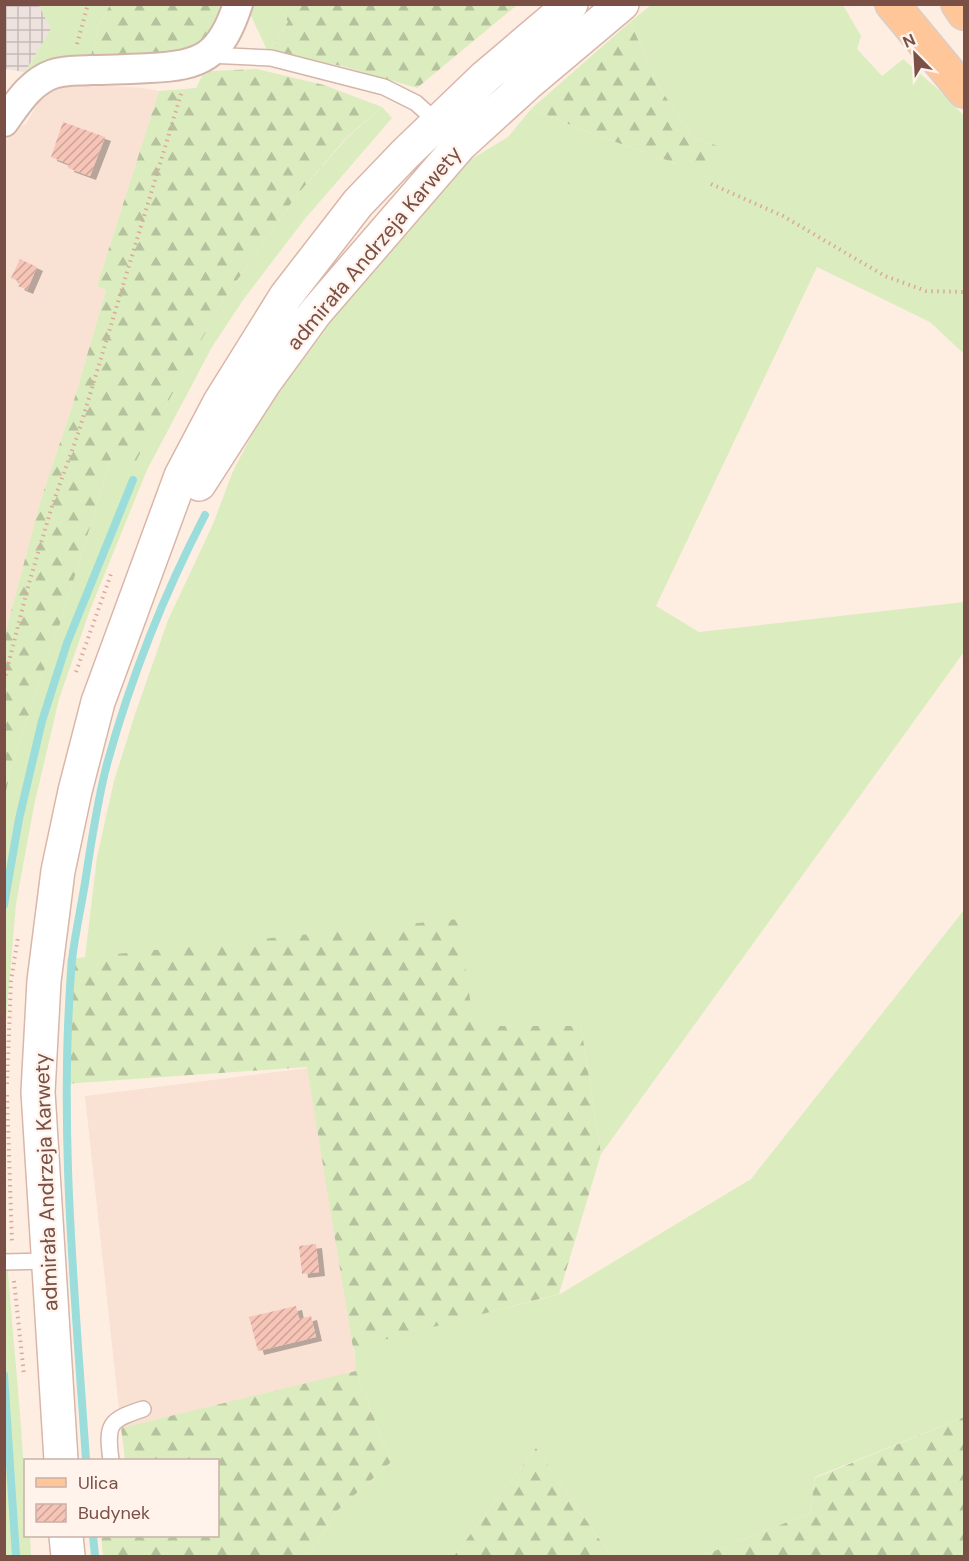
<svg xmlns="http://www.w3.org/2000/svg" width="969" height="1561" viewBox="0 0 969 1561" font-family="'DM Sans',sans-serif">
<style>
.residential{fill:#f9e1d3}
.industrial{fill:url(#industrial-grid)}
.grass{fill:#dbedbf}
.forest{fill:url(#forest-firs)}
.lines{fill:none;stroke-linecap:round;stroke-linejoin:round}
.stream{stroke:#9adddb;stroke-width:8}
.building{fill:url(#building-hatch);filter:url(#shadow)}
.lane-casing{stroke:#d3b6aa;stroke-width:18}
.street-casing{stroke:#d3b6aa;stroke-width:32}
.secondary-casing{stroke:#d9b6a9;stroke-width:36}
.primary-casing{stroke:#d9cecb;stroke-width:36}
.path{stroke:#dca89a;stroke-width:4;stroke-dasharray:1.5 4.5;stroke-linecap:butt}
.lane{stroke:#fff;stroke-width:15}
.street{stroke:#fff;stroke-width:28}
.secondary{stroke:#fff;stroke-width:33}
.primary{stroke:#ffc699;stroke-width:33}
.labels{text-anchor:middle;stroke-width:4.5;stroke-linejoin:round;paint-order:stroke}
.street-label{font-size:21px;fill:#794f46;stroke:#fff3eb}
</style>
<defs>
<pattern id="industrial-grid" width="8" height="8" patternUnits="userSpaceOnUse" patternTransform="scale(1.5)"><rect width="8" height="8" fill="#ede2de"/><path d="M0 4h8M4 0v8" fill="none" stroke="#c5bab6"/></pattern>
<pattern id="forest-firs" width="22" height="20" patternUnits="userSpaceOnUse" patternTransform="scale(1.5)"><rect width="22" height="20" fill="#dbedbf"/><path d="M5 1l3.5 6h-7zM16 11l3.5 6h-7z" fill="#b6c29d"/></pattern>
<pattern id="building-hatch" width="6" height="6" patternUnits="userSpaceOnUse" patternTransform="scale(1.5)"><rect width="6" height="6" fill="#f7c5b7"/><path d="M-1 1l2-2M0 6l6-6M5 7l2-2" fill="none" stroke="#cda297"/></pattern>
<filter id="shadow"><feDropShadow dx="6" dy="4" stdDeviation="0" flood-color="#0004"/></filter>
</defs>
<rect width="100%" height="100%" fill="#feeee2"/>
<path class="residential" d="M 77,84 L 143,88 L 159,91 L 97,286 L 106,290 L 72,407 L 41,499 L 5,634 L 5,142 L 14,129 L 26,124 L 43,95 L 54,87 Z
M 308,1068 L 357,1372 L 121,1428 L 85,1096 Z"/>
<path class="industrial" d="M 5,5 L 39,5 L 51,29 L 25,72 L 5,69 Z"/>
<path class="grass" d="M 39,5 L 110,5 L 100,23 L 89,62 L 57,64 L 25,72 L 51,29 Z
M 251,5 L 279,5 L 288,22 L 268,52 L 251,16 Z
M 651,5 L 843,5 L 861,36 L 857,49 L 882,76 L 903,59 L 946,96 L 964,116 L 964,354 L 930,322 L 817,267 L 656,606 L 699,632 L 964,602 L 964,652 L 601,1154 L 581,1026 L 473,1026 L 85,957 L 97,857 L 114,781 L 135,714 L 168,620 L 213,524 L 233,471 L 282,378 L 400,234 L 470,160 L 508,137 L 531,109 L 593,134 L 675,163 L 719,146 L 694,139 L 661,90 L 630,22 Z
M 382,107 L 392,118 L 304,220 L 243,300 L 212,347 L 147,470 L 90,610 L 59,699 L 34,806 L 16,904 L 5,1032 L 5,796 L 12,765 L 59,627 L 112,456 L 136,460 L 222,302 L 296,196 L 347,138 Z
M 964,910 L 964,1417 L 815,1477 L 810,1513 L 702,1556 L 611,1556 L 536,1448 L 454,1556 L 308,1556 L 338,1510 L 391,1462 L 356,1371 L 354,1347 L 560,1294 L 751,1179 Z
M 4,1208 C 9,1318 25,1426 26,1536 L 30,1536 L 31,1556 L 5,1556 Z"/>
<path class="forest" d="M 110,5 L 222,5 L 207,41 L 185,56 L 89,62 L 100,23 Z
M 279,5 L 517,5 L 417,88 L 342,66 L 268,52 L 288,22 Z
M 630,22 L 661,90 L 694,139 L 719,146 L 720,163 L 704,168 L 675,163 L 593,134 L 531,109 Z
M 257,69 L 324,85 L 382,107 L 346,138 L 296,196 L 222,302 L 136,461 L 112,456 L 59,627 L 12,765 L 5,796 L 5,634 L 41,499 L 72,407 L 106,290 L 97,286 L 159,91 L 196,88 L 202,76 L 212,71 Z
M 458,919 L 474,1026 L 581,1026 L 601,1154 L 559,1294 L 353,1348 L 307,1067 L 63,1084 L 67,959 Z
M 356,1371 L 391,1462 L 338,1510 L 308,1556 L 103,1556 L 101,1536 L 218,1536 L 218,1460 L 125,1460 L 121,1428 Z
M 964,1417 L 964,1556 L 702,1556 L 810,1513 L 815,1478 Z
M 536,1448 L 611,1556 L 454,1556 Z"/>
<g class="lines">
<path class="stream" d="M 4,905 L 19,819 L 42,721 L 67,643 L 133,480
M 4,1375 L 16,1556
M 86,1460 C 75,1294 58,1127 72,960 C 75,934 81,908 85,883 C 91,843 97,802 107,764 C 131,677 164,594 205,515
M 93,1536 L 95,1556"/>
</g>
<path class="building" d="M 63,122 L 105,137 L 90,176 L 68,168 L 69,164 L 51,157 Z
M 20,259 L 37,267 L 27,290 L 18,286 L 20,282 L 11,278 Z
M 316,1244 L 319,1272 L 302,1274 L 299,1246 Z
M 296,1306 L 299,1319 L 311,1316 L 316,1337 L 258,1351 L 249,1317 Z"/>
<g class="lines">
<g class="lane-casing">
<path id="lane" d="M 208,55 L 271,58 L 384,87 L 416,103 L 437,122
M 4,1262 L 48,1261
M 111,1460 C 106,1424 109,1420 143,1409"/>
</g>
<g class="street-casing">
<path id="street" d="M 4,122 C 17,104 30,82 53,74 C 64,70 78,71 90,70 C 110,70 130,69 150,68 C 202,66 221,56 238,4"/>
</g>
<g class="secondary-casing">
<path id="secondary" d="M 199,484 L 264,383 L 315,313 L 460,145 L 527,84 L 622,4
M 61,1460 L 38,1092 L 44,981 L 58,871 L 75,791 L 98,702 L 181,476 L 220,402 L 286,296 L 358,203 L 406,153 L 485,77 L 571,4
M 66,1536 L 68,1556"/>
</g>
<g class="primary-casing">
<path id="primary" d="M 892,4 L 964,91
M 958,4 L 964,13"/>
</g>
<path class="path" d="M 854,4 L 855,5
M 77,44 L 88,4
M 711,184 L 783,216 L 885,276 L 926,291 L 964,292
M 76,672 L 111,574
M 4,681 L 29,583 L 53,503 L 78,434 L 182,91
M 7,1084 L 11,981 L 18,937
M 7,1095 L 12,1243
M 14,1281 L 24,1375"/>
<use href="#lane" class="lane"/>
<use href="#street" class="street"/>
<use href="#secondary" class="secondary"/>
<use href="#primary" class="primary"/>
</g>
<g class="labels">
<g class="street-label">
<text transform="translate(374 248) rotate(-50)" y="7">admirała Andrzeja Karwety</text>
<text transform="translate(46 1182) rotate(-92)" y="7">admirała Andrzeja Karwety</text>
</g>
</g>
<rect width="969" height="1561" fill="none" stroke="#794f46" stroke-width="12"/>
<rect x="24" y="1459" width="195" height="78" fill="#fff3eb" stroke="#c9b1a9" stroke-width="1.5"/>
<rect x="36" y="1478" width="30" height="9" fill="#ffc699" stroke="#c9b1a9" stroke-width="1.5"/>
<text x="78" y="1489" font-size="18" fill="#794f46">Ulica</text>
<rect x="36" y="1504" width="30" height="18" fill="url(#building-hatch)" stroke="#c9b1a9" stroke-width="1.5"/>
<text x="78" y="1519" font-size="18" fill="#794f46">Budynek</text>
<g transform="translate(915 54) rotate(336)" stroke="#fff3eb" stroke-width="4.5" paint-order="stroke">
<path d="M0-4.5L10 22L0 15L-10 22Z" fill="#794f46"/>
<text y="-9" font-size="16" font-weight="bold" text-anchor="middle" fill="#794f46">N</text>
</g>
</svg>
